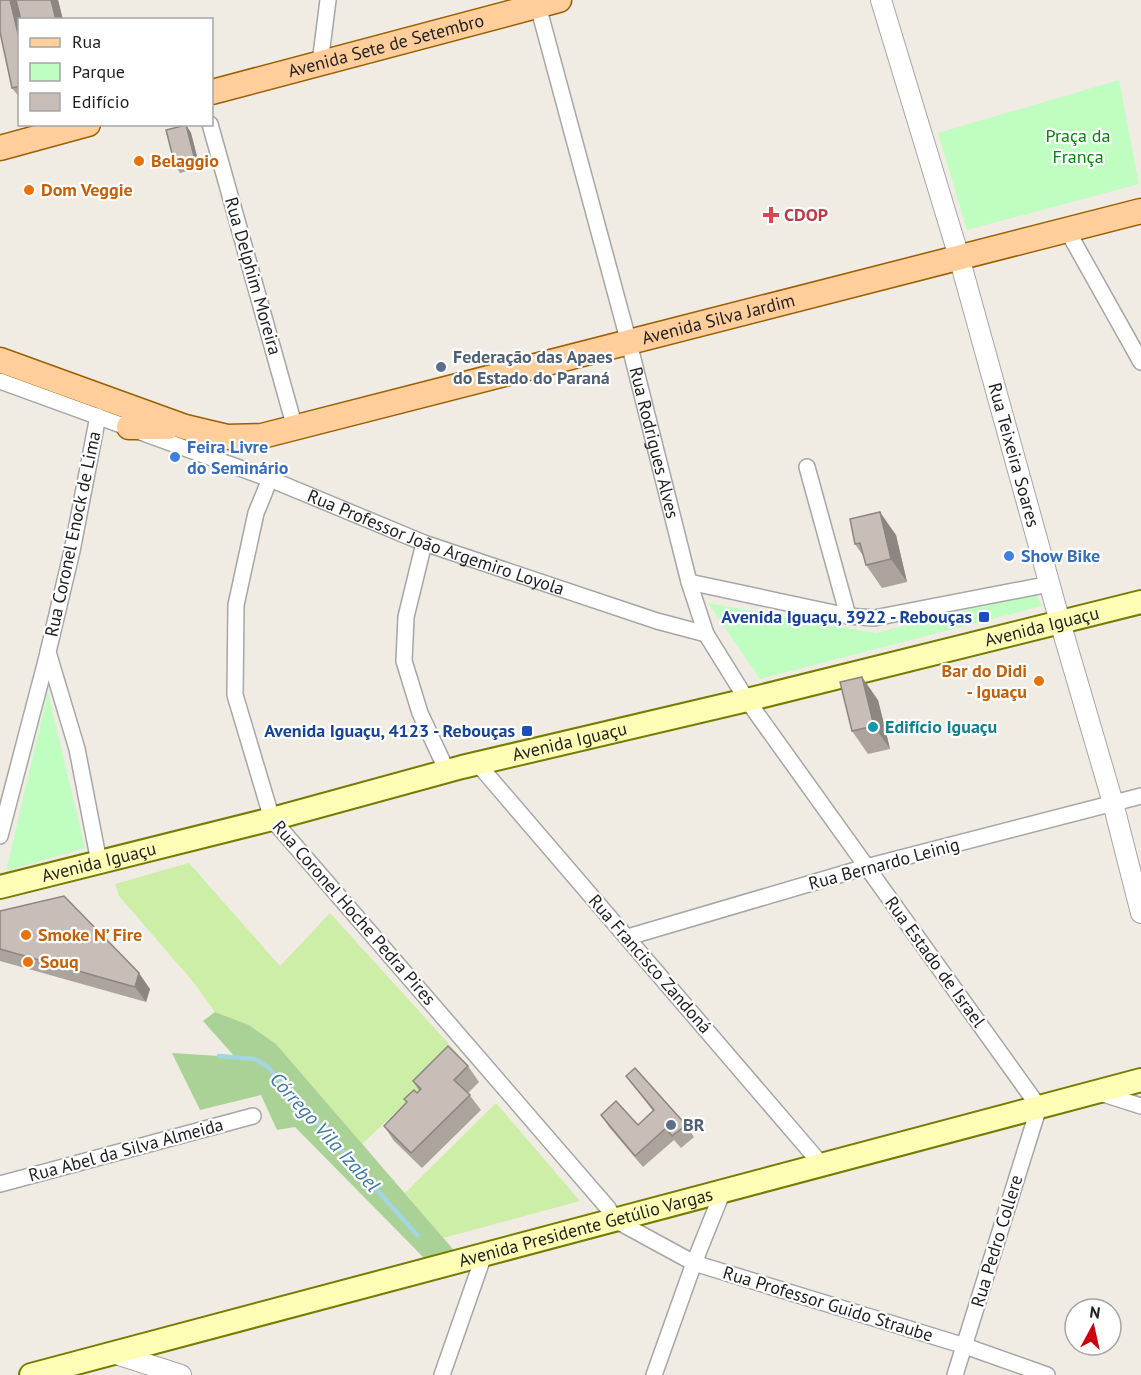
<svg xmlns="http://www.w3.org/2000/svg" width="1141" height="1375" viewBox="0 0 1141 1375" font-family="'PT Sans',sans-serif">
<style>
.grass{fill:#cdeea7}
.forest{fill:#abd296}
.park{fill:#bffdc0}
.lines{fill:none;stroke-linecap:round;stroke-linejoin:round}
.stream{stroke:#a2d6e1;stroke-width:4.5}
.minor-casing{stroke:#a6a6a6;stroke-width:18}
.tertiary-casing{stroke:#a6a6a6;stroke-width:22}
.secondary-casing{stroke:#757c00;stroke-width:26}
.primary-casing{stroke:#9a5f00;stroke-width:27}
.minor{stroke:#fff;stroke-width:15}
.tertiary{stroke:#fff;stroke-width:20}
.secondary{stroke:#fefdb5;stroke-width:22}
.primary{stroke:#ffce9b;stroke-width:24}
.wall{fill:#aca39d}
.shaded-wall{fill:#8c8580}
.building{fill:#c8beb7;stroke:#8c8580;stroke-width:1.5}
.food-dot{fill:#e8710a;stroke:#fff;stroke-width:2}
.health-dot{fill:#e0444e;stroke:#fff;stroke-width:2}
.service-dot{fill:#5c6f8a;stroke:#fff;stroke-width:2}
.shop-dot{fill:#3f7fe0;stroke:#fff;stroke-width:2}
.transit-dot{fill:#1a4fb4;stroke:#fff;stroke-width:2}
.culture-dot{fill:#0f9aa8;stroke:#fff;stroke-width:2}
.labels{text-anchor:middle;stroke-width:4.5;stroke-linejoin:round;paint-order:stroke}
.street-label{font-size:18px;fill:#1f1f1f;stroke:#fff}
.park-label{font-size:18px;fill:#048508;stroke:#fff}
.food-label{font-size:18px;font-weight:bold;fill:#c56008;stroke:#fff;text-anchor:start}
.health-label{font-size:18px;font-weight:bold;fill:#be3a42;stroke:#fff;text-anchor:start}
.service-label{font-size:18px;font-weight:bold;fill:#4e5e75;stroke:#fff;text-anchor:start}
.shop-label{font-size:18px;font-weight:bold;fill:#366cbe;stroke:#fff;text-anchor:start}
.transit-label{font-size:18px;font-weight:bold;fill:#164399;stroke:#fff;text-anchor:end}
.culture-label{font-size:18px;font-weight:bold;fill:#0d838f;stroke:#fff;text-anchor:start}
.water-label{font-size:20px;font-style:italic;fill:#3f78a5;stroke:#fff}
</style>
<rect width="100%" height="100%" fill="#f0ece4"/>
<path class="grass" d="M 189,863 L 280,966 L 330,913 L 458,1054 L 362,1144 L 276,1044 L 249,1025 L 215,1012 L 195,984 L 119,896 L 115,884 Z
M 496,1103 L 580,1201 L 443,1238 L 405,1193 Z"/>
<path class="forest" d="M 215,1012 L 249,1025 L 276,1044 L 458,1255 L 429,1263 L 295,1127 L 277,1130 L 261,1095 L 200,1110 L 172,1053 L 235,1057 L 203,1021 Z"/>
<path class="park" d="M 1119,80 L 1139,184 L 967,230 L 938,133 Z
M 1035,592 L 1042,606 L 760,679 L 708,603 L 876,633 Z
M 48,692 L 85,848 L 6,871 Z"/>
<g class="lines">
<path class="stream" d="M 219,1056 L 255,1059 L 269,1068 L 417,1235"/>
<g class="minor-casing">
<g id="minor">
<path id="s1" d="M 538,6 L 629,343 L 689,582 L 706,634 L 747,700 L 1039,1107 L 955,1375"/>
<path d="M 320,63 L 328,0"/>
<path d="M 210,124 L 295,428"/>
<path d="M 1067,230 L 1141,362"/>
<path id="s2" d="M 0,381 L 270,479 L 424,543 L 657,621 L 706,634"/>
<path d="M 98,416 L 72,551 L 48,652 L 77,749 L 99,862"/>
<path d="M 807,467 L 848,616"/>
<path d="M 270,479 L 256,513 L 236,605 L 235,695 L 272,819 L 608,1208 L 615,1220 L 694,1263 L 965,1346 L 1047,1375"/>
<path d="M 424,543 L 406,617 L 404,661 L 420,713 L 447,771"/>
<path d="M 689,582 L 848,616 L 874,618 L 1050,584"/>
<path d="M 477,763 L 822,1165"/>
<path d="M 0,836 L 48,653"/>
<path d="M 628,937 L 866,867 L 1141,796"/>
<path d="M 1097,1092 L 1141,1106"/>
<path d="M 0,1184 L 253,1116"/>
<path d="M 442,1375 L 484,1255"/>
<path d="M 654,1375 L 694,1263 L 723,1191"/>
</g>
</g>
<g class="tertiary-casing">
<g id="tertiary">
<path id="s3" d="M 881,0 L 959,257 L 1060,622 L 1113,803 L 1141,913"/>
<path d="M 113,1353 L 181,1375"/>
</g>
</g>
<g class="secondary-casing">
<g id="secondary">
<path id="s4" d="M 0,887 L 272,819 L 462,767 L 747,700 L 1141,602"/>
<path id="s5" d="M 31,1375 L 1141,1080"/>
</g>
</g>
<g class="primary-casing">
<g id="primary">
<path id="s6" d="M 212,92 L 559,0"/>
<path d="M 0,148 L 88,124"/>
<path id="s7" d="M 0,360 L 185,427 L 227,437 L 262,436 L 1141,211"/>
<path d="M 129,427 L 168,427"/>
</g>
</g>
<use href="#minor" class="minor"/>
<use href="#tertiary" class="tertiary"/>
<use href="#secondary" class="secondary"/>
<use href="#primary" class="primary"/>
</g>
<path class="wall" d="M 0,0 L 58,0 L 63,20 L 20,20 L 20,98 L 12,88 Z
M 186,125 L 191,133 L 200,168 L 180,173 L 175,165 Z
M 896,535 L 907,582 L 882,588 L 866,565 L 864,557 L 855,544 Z
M 878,700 L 890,749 L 868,754 L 852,731 Z
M 0,911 L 150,989 L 146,1002 L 0,961 Z
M 468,1066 L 479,1082 L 468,1093 L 481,1110 L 422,1168 L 394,1141 L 384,1126 L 407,1103 L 404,1099 L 417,1093 L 419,1091 L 413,1081 Z
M 626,1076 L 686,1125 L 694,1137 L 681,1148 L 674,1140 L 643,1167 L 609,1127 L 601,1115 L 638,1125 L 653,1111 Z"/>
<path class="shaded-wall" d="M 10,0 L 17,0 L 21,20 L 20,20 L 20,42 Z
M 51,0 L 58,0 L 63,20 L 56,20 Z
M 186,125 L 191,133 L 200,168 L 195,160 Z
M 880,512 L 896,535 L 907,582 L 891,559 Z
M 862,677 L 878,700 L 890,749 L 874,726 Z
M 139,973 L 150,989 L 146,1002 L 135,987 Z"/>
<path class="building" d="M 0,0 L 10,0 L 20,42 L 20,86 L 12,88 L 0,32 Z
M 16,0 L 51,0 L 56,20 L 21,20 Z
M 186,125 L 195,160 L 175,165 L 166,130 Z
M 880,512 L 891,559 L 866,565 L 860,543 L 855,544 L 850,519 Z
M 862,677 L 874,726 L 852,731 L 840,682 Z
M 64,896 L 139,973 L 135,987 L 0,949 L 0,911 Z
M 448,1046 L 468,1066 L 454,1080 L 470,1095 L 411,1153 L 384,1126 L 407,1102 L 404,1099 L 414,1090 L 417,1093 L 421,1089 L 413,1081 Z
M 635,1068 L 686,1125 L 672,1136 L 666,1128 L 635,1156 L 601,1115 L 616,1101 L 638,1125 L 654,1110 L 626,1076 Z"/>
<g class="food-dot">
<circle cx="139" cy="161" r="6"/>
<circle cx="29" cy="190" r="6"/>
<circle cx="1039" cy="681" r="6"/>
<circle cx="26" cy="935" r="6"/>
<circle cx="28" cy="962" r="6"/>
</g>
<path class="health-dot" d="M768 206h6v6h6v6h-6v6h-6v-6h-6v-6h6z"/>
<g class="service-dot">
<circle cx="441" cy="367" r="6"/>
<circle cx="671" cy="1125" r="6"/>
</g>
<g class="shop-dot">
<circle cx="175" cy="457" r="6"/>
<circle cx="1009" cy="556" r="6"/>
</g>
<g class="transit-dot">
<rect x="978" y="611" width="12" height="12" rx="3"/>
<rect x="521" y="725" width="12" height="12" rx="3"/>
</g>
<circle class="culture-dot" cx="873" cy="727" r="6"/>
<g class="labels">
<g class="street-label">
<text dy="6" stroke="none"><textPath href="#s6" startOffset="180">Avenida Sete de Setembro</textPath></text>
<text transform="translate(253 276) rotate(74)" y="6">Rua Delphim Moreira</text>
<text dy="6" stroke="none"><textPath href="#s7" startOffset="746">Avenida Silva Jardim</textPath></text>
<text dy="6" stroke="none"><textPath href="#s1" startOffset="452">Rua Rodrigues Alves</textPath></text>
<text dy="6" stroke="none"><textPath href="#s3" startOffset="474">Rua Teixeira Soares</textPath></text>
<text transform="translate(73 534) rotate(-78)" y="6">Rua Coronel Enock de Lima</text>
<text dy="6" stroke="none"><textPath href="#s2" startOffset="465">Rua Professor João Argemiro Loyola</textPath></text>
<text dy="6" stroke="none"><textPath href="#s4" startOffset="1074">Avenida Iguaçu</textPath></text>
<text dy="6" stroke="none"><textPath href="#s4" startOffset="588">Avenida Iguaçu</textPath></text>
<text dy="6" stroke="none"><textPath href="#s4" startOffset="102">Avenida Iguaçu</textPath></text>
<text transform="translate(884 864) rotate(-15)" y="6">Rua Bernardo Leinig</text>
<text transform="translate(354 913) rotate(49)" y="6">Rua Coronel Hoche Pedra Pires</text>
<text transform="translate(935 962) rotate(54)" y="6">Rua Estado de Israel</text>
<text transform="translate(650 964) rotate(49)" y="6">Rua Francisco Zandoná</text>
<text transform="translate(126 1150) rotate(-15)" y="6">Rua Abel da Silva Almeida</text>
<text dy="6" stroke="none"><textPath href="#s5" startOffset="574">Avenida Presidente Getúlio Vargas</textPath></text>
<text transform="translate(997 1241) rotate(-73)" y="6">Rua Pedro Collere</text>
<text transform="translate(828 1304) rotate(17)" y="6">Rua Professor Guido Straube</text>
</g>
<g class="park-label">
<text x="1078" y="142">Praça da<tspan x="1078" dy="21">França</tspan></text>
</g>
<g class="food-label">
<text x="151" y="167">Belaggio</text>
<text x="41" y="196">Dom Veggie</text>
<text x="1027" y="677" text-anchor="end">Bar do Didi<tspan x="1027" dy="21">- Iguaçu</tspan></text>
<text x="38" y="941">Smoke N’ Fire</text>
<text x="40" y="968">Souq</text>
</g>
<g class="health-label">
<text x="784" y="221">CDOP</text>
</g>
<g class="service-label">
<text x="453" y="363">Federação das Apaes<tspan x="453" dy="21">do Estado do Paraná</tspan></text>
<text x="683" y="1131">BR</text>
</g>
<g class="shop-label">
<text x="187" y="453">Feira Livre<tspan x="187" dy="21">do Seminário</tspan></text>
<text x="1021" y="562">Show Bike</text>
</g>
<g class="transit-label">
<text x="972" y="623">Avenida Iguaçu, 3922 - Rebouças</text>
<text x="515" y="737">Avenida Iguaçu, 4123 - Rebouças</text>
</g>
<g class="culture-label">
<text x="885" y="733">Edifício Iguaçu</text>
</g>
<g class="water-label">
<text transform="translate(325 1132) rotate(48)" y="7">Córrego Vila Izabel</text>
</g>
</g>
<rect x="18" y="18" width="195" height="108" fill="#ffffff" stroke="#a5a5a5" stroke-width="1.5"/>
<rect x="30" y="38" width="30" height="9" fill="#ffce9b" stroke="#a5a5a5" stroke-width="1.5"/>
<text x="72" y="48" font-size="18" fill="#1f1f1f">Rua</text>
<rect x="30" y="63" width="30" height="18" fill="#bffdc0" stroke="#a5a5a5" stroke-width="1.5"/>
<text x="72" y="78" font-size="18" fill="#1f1f1f">Parque</text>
<rect x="30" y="93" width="30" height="18" fill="#c8beb7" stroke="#a5a5a5" stroke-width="1.5"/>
<text x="72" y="108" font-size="18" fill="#1f1f1f">Edifício</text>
<g transform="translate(1093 1327) rotate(8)"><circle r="28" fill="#ffffff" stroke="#a5a5a5" stroke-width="1.5"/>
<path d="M0-4.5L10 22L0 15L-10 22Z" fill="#ce000b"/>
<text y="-9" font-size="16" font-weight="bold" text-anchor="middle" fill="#1f1f1f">N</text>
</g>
</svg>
